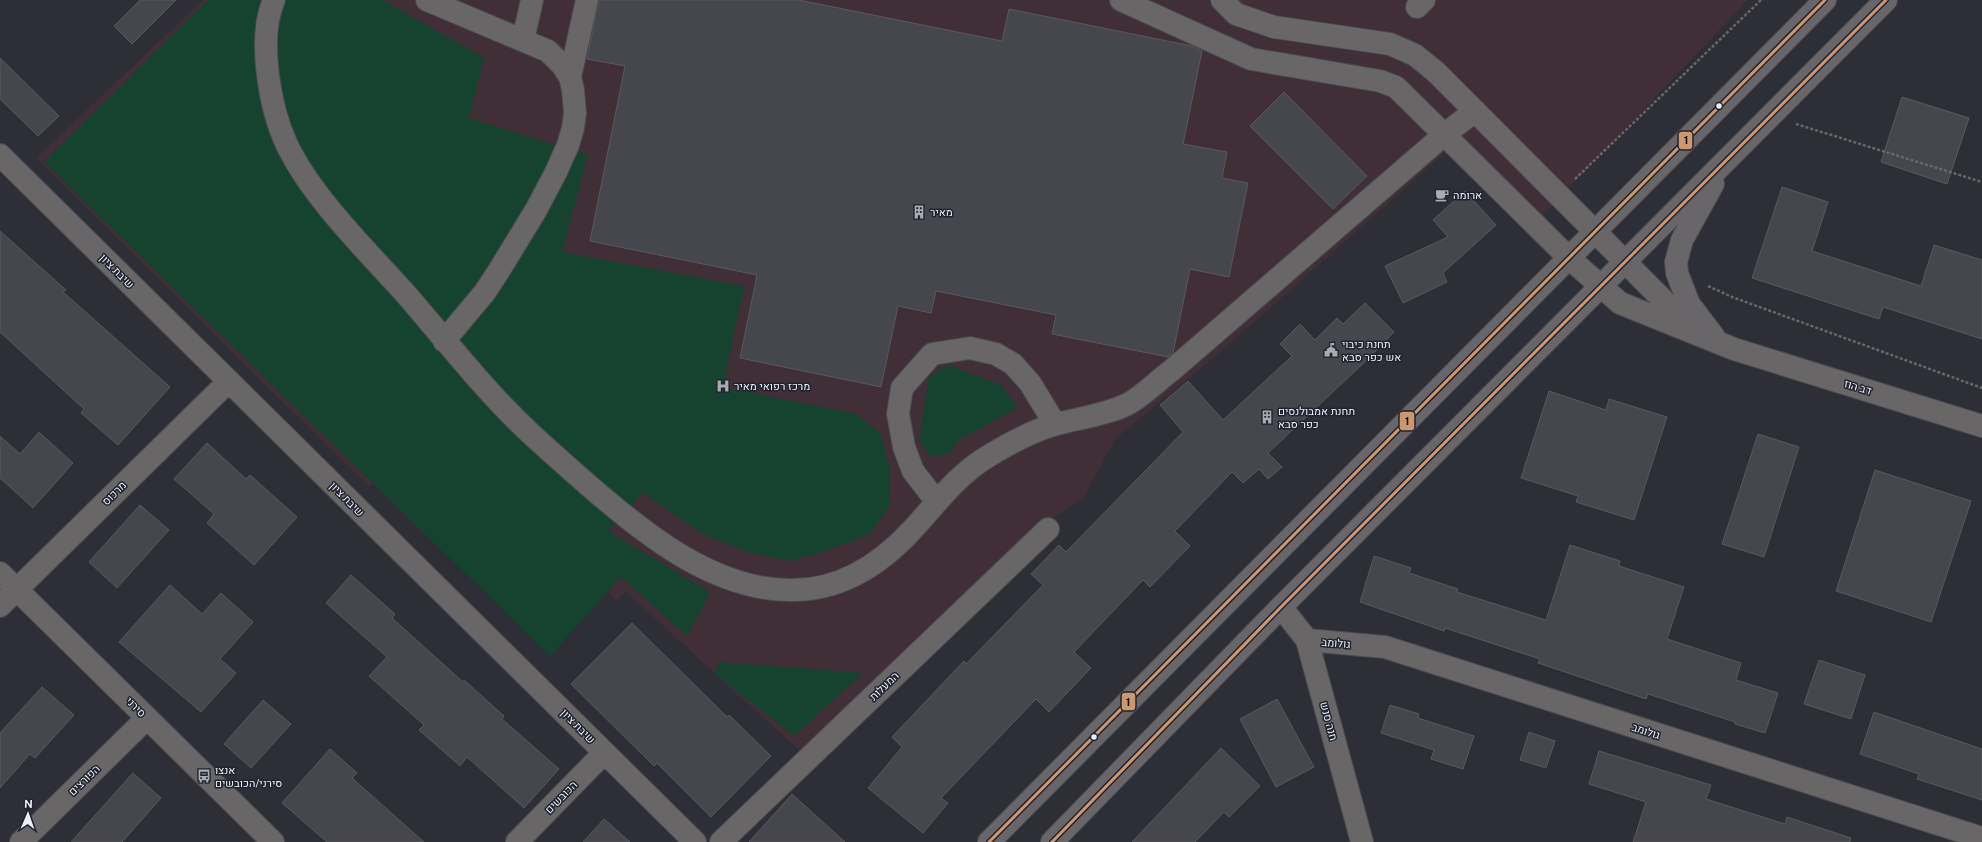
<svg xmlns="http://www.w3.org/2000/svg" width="1982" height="842" viewBox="0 0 1982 842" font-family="'Public Sans',Heebo,sans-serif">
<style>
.medical{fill:#402f36}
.green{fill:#164230}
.building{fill:#46474d;stroke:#58595e}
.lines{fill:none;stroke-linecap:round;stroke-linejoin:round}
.minor-casing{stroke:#494b50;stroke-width:24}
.major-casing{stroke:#494b50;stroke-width:24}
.path{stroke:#676769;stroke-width:2.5;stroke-dasharray:3 2;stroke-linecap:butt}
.minor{stroke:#686666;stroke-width:22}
.major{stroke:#696669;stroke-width:22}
.bus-1-casing{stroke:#20242f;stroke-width:6}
.bus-1{stroke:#cd976f;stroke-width:3}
.bus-dot{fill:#ebeef5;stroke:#20242f;stroke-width:1.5}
.labels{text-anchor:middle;stroke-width:3;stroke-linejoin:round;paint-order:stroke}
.poi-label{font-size:11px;fill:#ebeef5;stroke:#20242f;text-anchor:start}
.street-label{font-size:11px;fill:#ebeef5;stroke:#20242f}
.line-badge{stroke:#20242f;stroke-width:1.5}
.pale-badge-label{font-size:11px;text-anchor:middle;font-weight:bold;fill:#111}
</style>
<rect width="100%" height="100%" fill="#2e2f36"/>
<path class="medical" d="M 203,0 L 1748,0 L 1528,231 L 1445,153 L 1212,359 L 1115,439 L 1083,499 L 1043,524 L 800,751 L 626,592 L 616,601 L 531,504 L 442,413 L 369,487 L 36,158 Z"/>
<path class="green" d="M 208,0 L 383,0 L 484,58 L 469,118 L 588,155 L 562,252 L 744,286 L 723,387 L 857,414 L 880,433 L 890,470 L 889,507 L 870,534 L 826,551 L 789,561 L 748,552 L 703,534 L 643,493 L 608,531 L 710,592 L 687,636 L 621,577 L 550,656 L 44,162 Z
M 949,365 L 1003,386 L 1017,408 L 962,438 L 948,454 L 930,457 L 919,440 L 929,376 Z
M 720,662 L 863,673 L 794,736 L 714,673 Z"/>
<path class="building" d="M 140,0 L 176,0 L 132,44 L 114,26 Z
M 599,0 L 799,0 L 1002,41 L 1009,9 L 1192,46 L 1202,51 L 1183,144 L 1227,152 L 1222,178 L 1248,183 L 1229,277 L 1190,269 L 1173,353 L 1168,357 L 1052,334 L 1056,315 L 936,291 L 931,313 L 898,306 L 881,387 L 740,358 L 757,275 L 590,241 L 625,66 L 587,59 Z
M 0,58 L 59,116 L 38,136 L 0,99 Z
M 1284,92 L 1367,176 L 1333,209 L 1250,126 Z
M 1902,97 L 1969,118 L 1947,184 L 1881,162 Z
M 1782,187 L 1828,202 L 1812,251 L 1921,286 L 1934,245 L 1982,260 L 1982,339 L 1883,307 L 1879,319 L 1752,278 Z
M 1465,191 L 1496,225 L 1443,273 L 1447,282 L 1403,303 L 1385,266 L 1448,237 L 1433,220 Z
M 0,231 L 66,290 L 63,292 L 170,387 L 118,445 L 81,413 L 84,409 L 0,332 Z
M 1365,303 L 1394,332 L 1369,358 L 1268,453 L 1282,467 L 1268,479 L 1259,469 L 1243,483 L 1232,472 L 1175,531 L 1190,546 L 1150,587 L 1143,580 L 1074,652 L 1091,668 L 1049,712 L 1036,699 L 941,798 L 948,803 L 923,833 L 868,788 L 902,747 L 892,737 L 964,661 L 966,664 L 1043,585 L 1031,574 L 1059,545 L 1066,552 L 1183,432 L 1160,405 L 1188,381 L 1223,420 L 1292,356 L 1280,344 L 1300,324 L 1315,340 L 1337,318 L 1343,324 Z
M 1549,391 L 1606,410 L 1609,399 L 1667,417 L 1634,520 L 1576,502 L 1578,496 L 1521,478 Z
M 39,432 L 73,463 L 33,508 L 0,478 L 0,436 L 20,454 Z
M 1758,434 L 1799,447 L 1764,557 L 1722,544 Z
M 207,443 L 246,479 L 250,475 L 297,517 L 254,565 L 207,523 L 214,514 L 174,479 Z
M 1875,470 L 1971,501 L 1931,622 L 1836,591 Z
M 140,505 L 169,530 L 117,588 L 89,562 Z
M 1570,545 L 1620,561 L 1619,566 L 1684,587 L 1667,639 L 1741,663 L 1736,680 L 1778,693 L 1765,733 L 1735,724 L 1735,722 L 1648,694 L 1646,699 L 1538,663 L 1540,659 L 1445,628 L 1444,631 L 1360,602 L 1374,556 L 1411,568 L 1409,573 L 1458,589 L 1457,592 L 1546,620 Z
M 351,575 L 395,614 L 392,618 L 463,682 L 464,680 L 504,716 L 502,719 L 559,769 L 524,808 L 467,757 L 460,766 L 419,730 L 424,725 L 369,676 L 387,657 L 326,603 Z
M 170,585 L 202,614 L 221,593 L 253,622 L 220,659 L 236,673 L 201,712 L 119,642 Z
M 632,623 L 727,717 L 729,715 L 771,756 L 711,817 L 657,763 L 654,766 L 571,684 Z
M 1819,660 L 1865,675 L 1851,719 L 1804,704 Z
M 42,687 L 74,715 L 35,758 L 30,754 L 0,788 L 0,733 Z
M 1277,699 L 1314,767 L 1276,787 L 1240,719 Z
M 263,700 L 291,724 L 251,768 L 224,744 Z
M 1390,705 L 1419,714 L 1418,718 L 1474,736 L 1463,769 L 1431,759 L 1434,750 L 1381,733 Z
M 1874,712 L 1982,749 L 1982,800 L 1917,779 L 1919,774 L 1860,754 Z
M 1529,732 L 1555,741 L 1546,768 L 1520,760 Z
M 1221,748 L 1260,786 L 1229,817 L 1224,812 L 1195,842 L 1132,842 Z
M 330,749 L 357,773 L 352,778 L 424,842 L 327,842 L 282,803 Z
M 1599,751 L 1711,785 L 1706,799 L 1785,824 L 1787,817 L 1851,838 L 1850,842 L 1633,842 L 1646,802 L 1589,784 Z
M 133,773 L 161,798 L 122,842 L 71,842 Z
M 792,794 L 845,842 L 749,842 Z
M 604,819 L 630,842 L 583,842 Z"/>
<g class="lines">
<g class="minor-casing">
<path id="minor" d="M 274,0 C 257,38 270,109 287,145 C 312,197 365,249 404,292 C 445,339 483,389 529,432 C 548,450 568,467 587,484 C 642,532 713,590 790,590 C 839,591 880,565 913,529 C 936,504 957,475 987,457 C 1008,444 1033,430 1057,424 C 1082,417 1102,416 1126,405 C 1142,397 1157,381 1172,370 L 1445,134 L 1475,111
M 427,0 L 548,51 L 562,65 L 570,77 L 573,90 L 575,113 L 573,128 L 568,145 L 556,172 L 536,210 L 500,269 L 485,292 L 444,341
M 1121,0 L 1251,59 L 1380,81 L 1396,87 L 1569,258 L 1620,303 L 1734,349 L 1982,426
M 1222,0 L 1236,14 L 1274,27 L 1390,44 L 1415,55 L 1436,72 L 1674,311 L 1695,326
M 1417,7 L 1424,0
M 523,40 L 532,0
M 570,77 L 587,0
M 0,155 L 695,842
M 937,502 L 913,471 L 904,447 L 898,414 L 902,388 L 932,354 L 970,348 L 996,354 L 1013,364 L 1030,383 L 1055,424
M 0,573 L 273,842
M 0,606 L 229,381
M 1281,607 L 1307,640 L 1362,842
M 1307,640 L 1385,647 L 1982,838
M 21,842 L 147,718
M 517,842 L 604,753
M 721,842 L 1048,529"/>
</g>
<g class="major-casing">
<path id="major" d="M 1713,184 L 1682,240 L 1676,262 L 1677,273 L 1689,304 L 1714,337
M 989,842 L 1825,0
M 1052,842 L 1281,607 L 1886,0"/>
</g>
<path class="path" d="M 1796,124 L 1982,182
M 1575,179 L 1761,0
M 1708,286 L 1732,297 L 1982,388"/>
<use href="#minor" class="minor"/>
<use href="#major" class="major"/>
<g class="bus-1-casing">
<path id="bus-1" d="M 989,842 L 1825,0
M 1052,842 L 1281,607 L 1886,0"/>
</g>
<use href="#bus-1" class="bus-1"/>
</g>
<defs>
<g id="cafe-bare" transform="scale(1.08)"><path d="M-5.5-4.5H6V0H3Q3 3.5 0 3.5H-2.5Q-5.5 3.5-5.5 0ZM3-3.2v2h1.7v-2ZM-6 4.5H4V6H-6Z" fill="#a9abb2" stroke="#20242f" stroke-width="2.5" paint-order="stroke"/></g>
<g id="building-bare" transform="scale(1.08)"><path d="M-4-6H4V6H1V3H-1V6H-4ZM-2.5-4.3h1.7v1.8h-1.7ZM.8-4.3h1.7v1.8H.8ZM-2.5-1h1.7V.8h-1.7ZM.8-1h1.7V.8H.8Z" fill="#a9abb2" stroke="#20242f" stroke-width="2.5" paint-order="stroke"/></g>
<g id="civic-bare" transform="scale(1.08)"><path d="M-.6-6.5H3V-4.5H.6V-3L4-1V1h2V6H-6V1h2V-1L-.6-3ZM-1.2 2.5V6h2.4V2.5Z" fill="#a9abb2" stroke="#20242f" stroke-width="2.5" paint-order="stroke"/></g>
<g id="hospital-bare" transform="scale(1.08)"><path d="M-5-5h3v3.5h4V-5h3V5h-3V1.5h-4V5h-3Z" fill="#a9abb2" stroke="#20242f" stroke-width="2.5" paint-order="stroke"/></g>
<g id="bus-bare" transform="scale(1.08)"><path d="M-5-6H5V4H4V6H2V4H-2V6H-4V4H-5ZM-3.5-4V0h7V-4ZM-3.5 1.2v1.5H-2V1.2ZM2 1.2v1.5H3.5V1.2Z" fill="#a9abb2" stroke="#20242f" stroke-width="2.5" paint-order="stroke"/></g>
</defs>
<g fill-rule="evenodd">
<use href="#cafe-bare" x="1442" y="195"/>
<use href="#building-bare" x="919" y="212"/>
<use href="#civic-bare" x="1331" y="350"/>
<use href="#hospital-bare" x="723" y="386"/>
<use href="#building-bare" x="1267" y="417"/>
<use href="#bus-bare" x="204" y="776"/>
</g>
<g class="bus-dot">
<circle cx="1719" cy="106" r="3.5"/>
<circle cx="1094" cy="737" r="3.5"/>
</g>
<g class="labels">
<g class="poi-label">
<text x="1453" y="199">ארומה</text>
<text x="930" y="216">מאיר</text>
<text x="1342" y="348">תחנת כיבוי<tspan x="1342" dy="13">אש כפר סבא</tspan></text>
<text x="734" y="390">מרכז רפואי מאיר</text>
<text x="1278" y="415">תחנת אמבולנסים<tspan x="1278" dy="13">כפר סבא</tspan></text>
<text x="215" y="774">אנצו<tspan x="215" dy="13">סירני/הכובשים</tspan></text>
</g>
<g class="street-label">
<text transform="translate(117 271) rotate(45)" y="4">שיבת ציון</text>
<text transform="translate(1858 387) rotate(17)" y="4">דב הוז</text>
<text transform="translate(114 493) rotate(-45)" y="4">מרכוס</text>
<text transform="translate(347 499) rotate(45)" y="4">שיבת ציון</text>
<text transform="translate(1336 643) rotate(5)" y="4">גולומב</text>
<text transform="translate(884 686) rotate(-44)" y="4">המעלות</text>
<text transform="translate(136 707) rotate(45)" y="4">סירני</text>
<text transform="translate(1329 721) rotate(75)" y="4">חנה סנש</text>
<text transform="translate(578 726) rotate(45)" y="4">שיבת ציון</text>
<text transform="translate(1646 731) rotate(18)" y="4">גולומב</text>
<text transform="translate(84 780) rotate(-44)" y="4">הפורצים</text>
<text transform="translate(561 797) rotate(-46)" y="4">הכובשים</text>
</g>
</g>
<g class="line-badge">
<rect x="1678" y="131" width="15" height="19" rx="4" fill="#cd976f"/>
<rect x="1399" y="411" width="16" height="20" rx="4" fill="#cd976f"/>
<rect x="1121" y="692" width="15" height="19" rx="4" fill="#cd976f"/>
</g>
<g class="pale-badge-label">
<text x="1686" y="144">1</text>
<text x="1407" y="425">1</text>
<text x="1128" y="706">1</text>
</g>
<g transform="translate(28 814) rotate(2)" stroke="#20242f" stroke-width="3" paint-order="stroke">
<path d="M0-3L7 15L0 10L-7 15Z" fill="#ebeef5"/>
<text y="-6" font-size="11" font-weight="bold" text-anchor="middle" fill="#ebeef5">N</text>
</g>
</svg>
